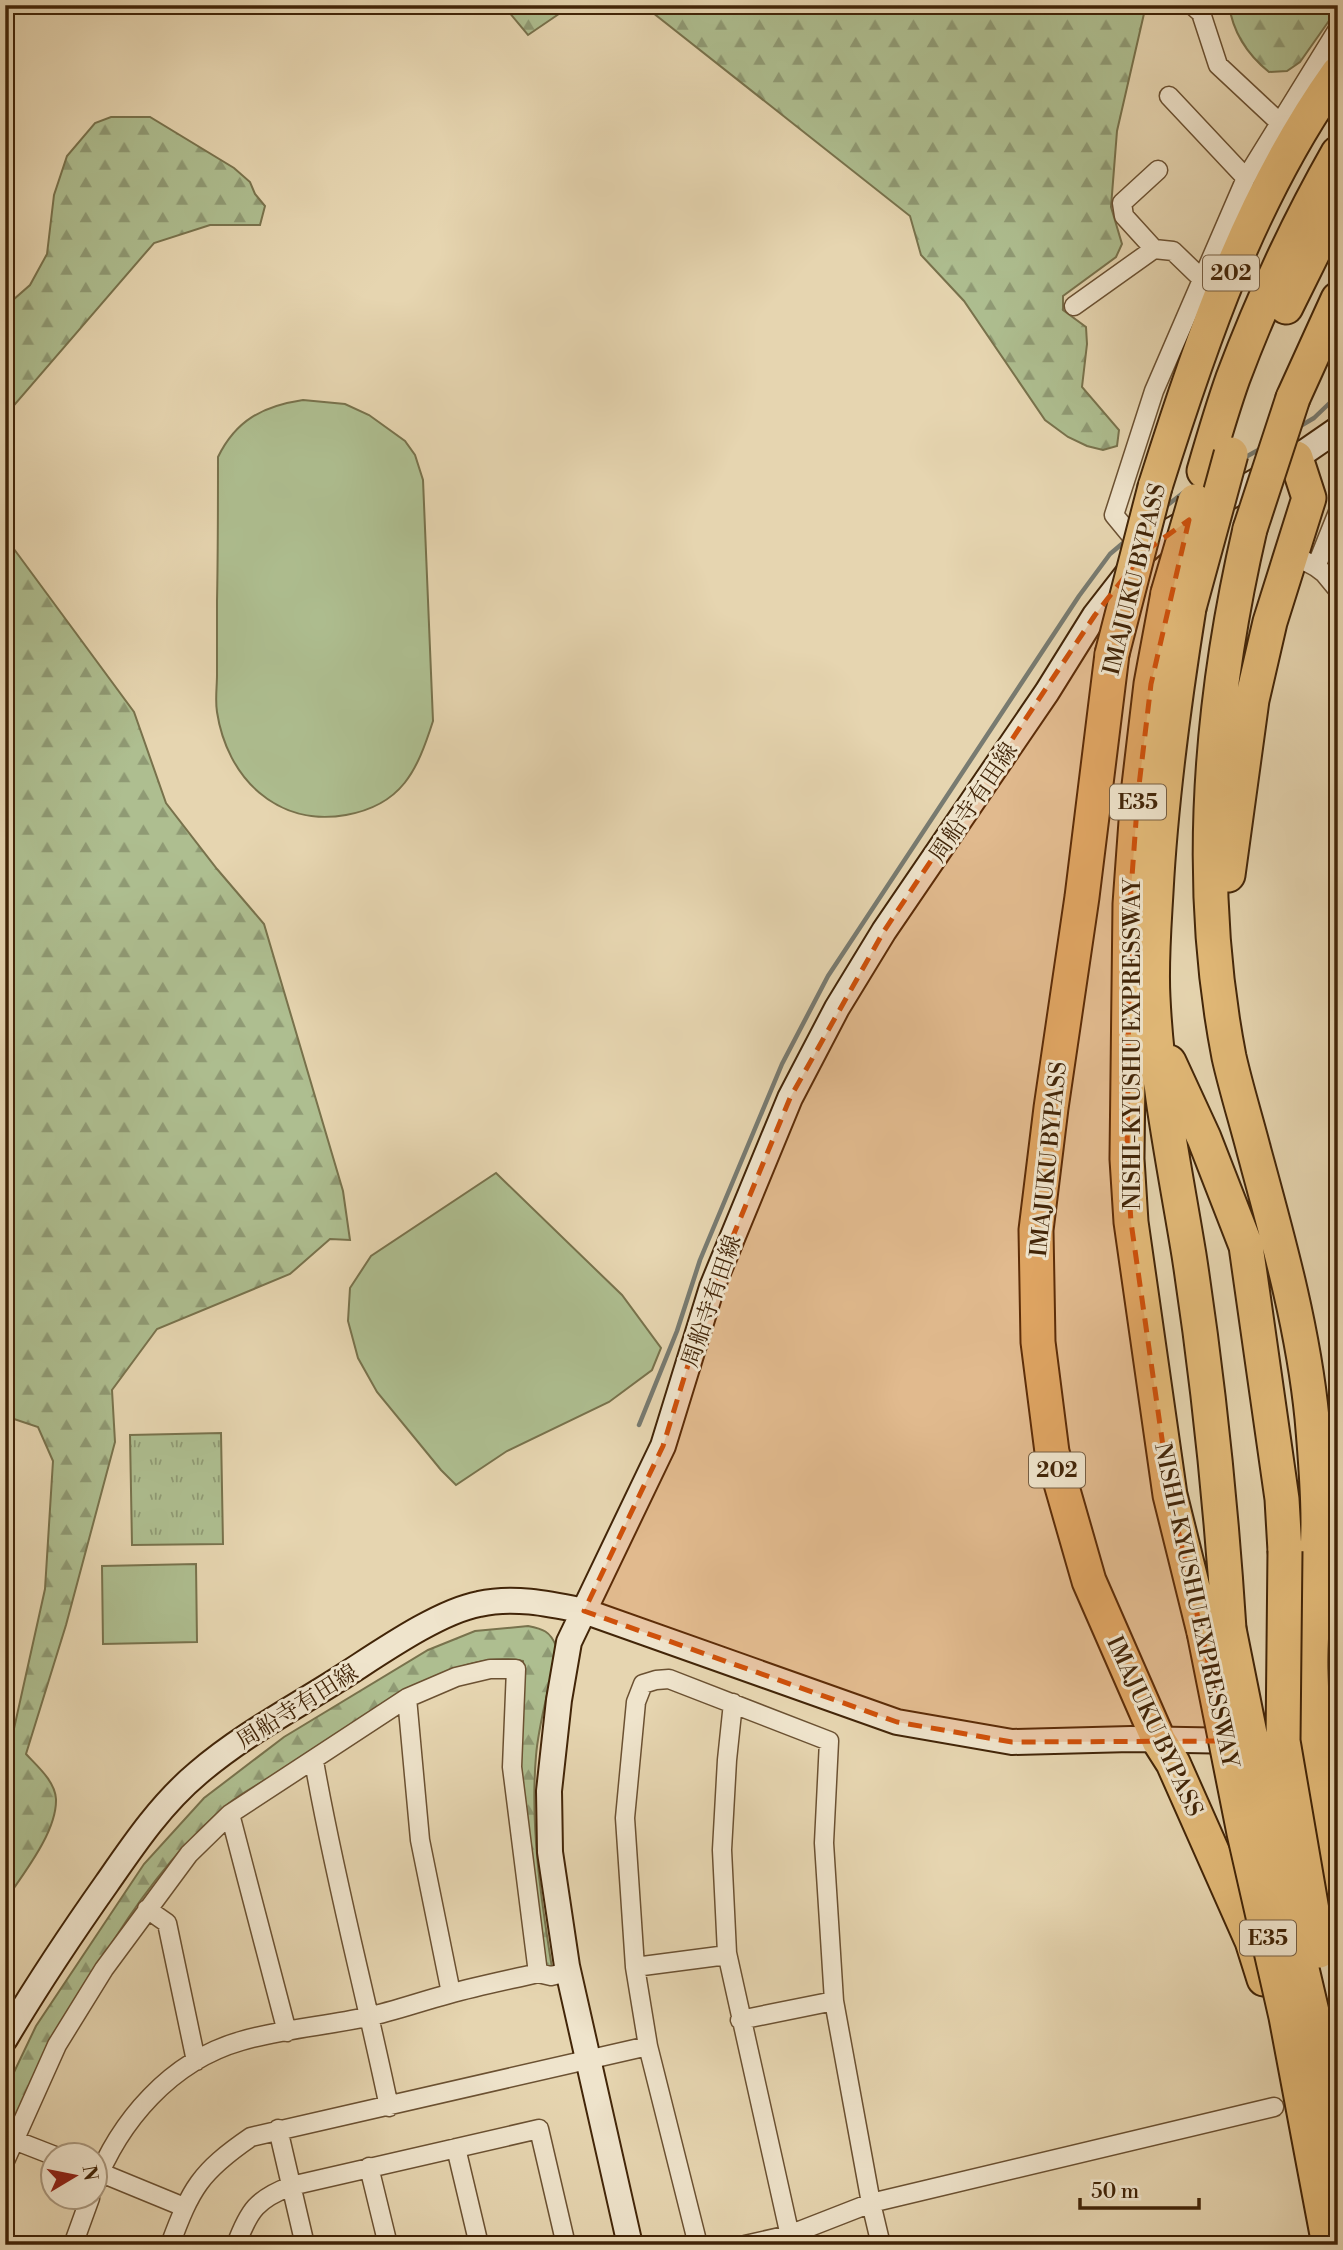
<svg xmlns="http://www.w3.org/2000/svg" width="1343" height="2250" viewBox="0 0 1343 2250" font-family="'Libre Bodoni','Noto Serif JP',serif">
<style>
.forest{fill:url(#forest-firs);stroke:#78724c;stroke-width:2}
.park{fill:url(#park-tufts);stroke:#78724c;stroke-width:2}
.pitch{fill:#aebe90;stroke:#78724c;stroke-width:2}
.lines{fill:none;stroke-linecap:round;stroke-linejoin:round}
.stream{stroke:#787b71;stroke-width:4.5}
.street-casing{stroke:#6b5132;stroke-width:21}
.secondary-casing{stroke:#422508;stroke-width:28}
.highway-casing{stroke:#422508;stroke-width:37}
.street{stroke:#efe4cc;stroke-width:18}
.secondary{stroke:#efe4cc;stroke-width:24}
.highway{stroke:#e3ba78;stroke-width:33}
.highway-bridge-casing{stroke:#422508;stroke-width:37;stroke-linecap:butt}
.highway-bridge{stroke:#e3ba78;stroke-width:33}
.marked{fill:#cf510b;fill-opacity:0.2;stroke:#cf510b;stroke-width:5;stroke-dasharray:14 9;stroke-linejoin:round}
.labels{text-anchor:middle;stroke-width:6;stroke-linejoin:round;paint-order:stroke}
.shield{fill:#efe4cc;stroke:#765e43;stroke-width:2}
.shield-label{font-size:21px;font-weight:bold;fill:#422508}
.street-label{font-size:23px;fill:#422508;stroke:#efe4cc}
</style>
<defs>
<pattern id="forest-firs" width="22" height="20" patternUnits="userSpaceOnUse" patternTransform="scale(1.75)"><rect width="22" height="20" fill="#aebe90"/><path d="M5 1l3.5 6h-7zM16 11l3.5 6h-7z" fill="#8f9a74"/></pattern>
<pattern id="park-tufts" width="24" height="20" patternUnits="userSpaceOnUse" patternTransform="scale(1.75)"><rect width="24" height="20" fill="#aebe90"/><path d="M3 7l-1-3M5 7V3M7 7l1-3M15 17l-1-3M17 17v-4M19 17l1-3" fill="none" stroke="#8f9a74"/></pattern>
</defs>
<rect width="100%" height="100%" fill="#e6d5b0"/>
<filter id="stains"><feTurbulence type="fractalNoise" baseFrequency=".00286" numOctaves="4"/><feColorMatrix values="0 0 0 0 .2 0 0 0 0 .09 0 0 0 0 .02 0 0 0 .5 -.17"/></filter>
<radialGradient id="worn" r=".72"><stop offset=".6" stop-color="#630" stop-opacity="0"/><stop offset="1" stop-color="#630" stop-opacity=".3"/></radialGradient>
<path class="forest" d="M 503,5 L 572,5 L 528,35 Z
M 643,5 L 1146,5 L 1117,131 L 1111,207 L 1122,244 L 1116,257 L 1063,296 L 1063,310 L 1086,327 L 1087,344 L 1082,387 L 1119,430 L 1117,446 L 1103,450 L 1087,446 L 1068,437 L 1045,420 L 964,301 L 921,255 L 910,216 Z
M 1229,5 L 1338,5 L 1338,8 L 1300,62 L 1287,71 L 1269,72 C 1248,55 1233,33 1229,5 Z
M 111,117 L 150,117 L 234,168 L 250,182 L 255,194 L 265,206 L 260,225 L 210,225 L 154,243 L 9,411 L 11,545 L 134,712 L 166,803 L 217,869 L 264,924 L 343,1191 L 350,1240 L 330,1239 L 290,1274 L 157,1329 L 112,1390 L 115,1442 L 66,1625 L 26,1754 C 37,1766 55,1781 56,1799 C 57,1832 23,1874 5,1901 L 5,1769 L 45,1589 L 53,1461 L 38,1427 L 5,1416 L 5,307 L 30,285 L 47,254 L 54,195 L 67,156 L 95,123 Z
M 528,1626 C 543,1629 550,1631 556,1646 C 552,1683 539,1718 536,1756 C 530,1826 541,1899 552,1968 L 547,1969 L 543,1963 C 535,1897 523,1830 521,1764 C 519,1730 526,1696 523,1661 C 468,1650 411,1689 367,1717 C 337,1735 308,1754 277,1773 C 261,1783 243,1792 228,1804 C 126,1889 65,2026 5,2142 L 5,2091 L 36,2026 L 144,1864 L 204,1798 L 284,1737 L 428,1650 L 475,1631 Z"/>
<path class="park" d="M 221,1433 L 223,1544 L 132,1545 L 130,1435 Z"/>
<path class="pitch" d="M 303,400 L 345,404 L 369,415 L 405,441 L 415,455 L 423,480 L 433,721 C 417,771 402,805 346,815 C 277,827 227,778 217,712 C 215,700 217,687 217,675 C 217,650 217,626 217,601 C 218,553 218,505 218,457 C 236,420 263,406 303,400 Z
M 496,1173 L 622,1295 L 661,1348 L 652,1370 L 609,1402 L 507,1451 L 456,1485 L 441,1470 L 377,1392 L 358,1358 L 348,1321 L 350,1288 L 371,1256 Z
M 196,1564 L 197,1642 L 103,1644 L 102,1566 Z"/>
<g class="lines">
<path class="stream" d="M 1297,428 L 1314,418 L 1338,395
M 1242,459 L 1262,448
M 1165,507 L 1183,493
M 639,1425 L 677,1331 L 700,1260 L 782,1064 L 828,976 L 1079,596 L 1110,554 L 1123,543"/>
<g class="street-casing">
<path id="street" d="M 1192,5 L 1201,13 L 1218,65 L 1279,122
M 1169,96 L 1246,178
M 1154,249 L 1124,216 L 1122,203 L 1158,170
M 1074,306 L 1154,249 L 1173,251 L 1203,280
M 1142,549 L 1114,515 L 1154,391 L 1246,178 L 1338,29
M 1292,554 L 1316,567 L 1338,512
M 1316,567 L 1324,573 L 1338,590
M 407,1698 L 420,1840 L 451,1993
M 733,1703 L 727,1760 L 722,1850 L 727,1953 L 792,2245
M 1336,1760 L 1338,1758
M 314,1761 C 334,1877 365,1991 389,2107
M 230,1814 L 287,2032
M 147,1909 L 167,1923 L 196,2061
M 635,1967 L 727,1955
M 740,2020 L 834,2001
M 648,2046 L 635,1967 L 625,1818 L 636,1702 L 643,1684 L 656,1680 L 669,1679 L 829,1741 L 824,1843 L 834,2001 L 871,2203 L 881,2245
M 278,2129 L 305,2245
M 14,2140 L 55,2156
M 456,2148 L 479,2245
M 5,2161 L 57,2045 L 104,1969 L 189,1854 L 230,1814 L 407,1698 L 456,1677 L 490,1669 L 516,1669 L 512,1767 L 538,1973
M 369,2167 L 388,2245
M 94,2170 L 184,2207
M 94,2187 C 119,2121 171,2061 241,2041 C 281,2029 325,2026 367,2017 C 395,2011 422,2001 449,1994 C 478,1986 508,1980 538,1973 L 551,1976 L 568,1972
M 73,2245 L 90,2198
M 170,2245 C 191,2188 200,2172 251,2137 L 648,2046 L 698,2245
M 236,2245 C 249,2210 257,2199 291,2186 L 539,2129 L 566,2245
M 745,2245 L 789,2235 L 871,2203 L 1274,2107"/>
</g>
<g class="secondary-casing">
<path id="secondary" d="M 5,2039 C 37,1985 71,1934 107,1883 C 134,1844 161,1804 198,1773 C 241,1736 292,1709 339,1679 C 377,1655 437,1612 479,1604 C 514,1596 550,1604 584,1611 L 897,1722 L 1012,1742 L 1131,1739 L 1240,1741
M 630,2245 L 567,1966 L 550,1852 L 549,1791 L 559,1700 L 569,1642 L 663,1446 L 712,1287 L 790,1098 L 837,1008 L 884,931 L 1047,692 L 1095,615 L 1144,552 L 1165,534 L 1296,458 L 1338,429"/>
</g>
<g class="highway-casing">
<path id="highway" d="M 1286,307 L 1338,202
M 1293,398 L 1338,299
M 1204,471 C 1213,440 1222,409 1233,378 C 1262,301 1297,225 1338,153
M 1155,487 C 1200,344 1250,196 1338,73
M 1250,529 C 1210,702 1195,882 1229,1057 C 1236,1088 1246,1120 1254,1151 C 1278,1239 1303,1327 1312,1418 C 1315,1452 1318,1488 1318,1522 C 1318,1571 1310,1620 1311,1669 C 1312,1749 1325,1826 1338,1905
M 1168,593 L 1151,684 L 1138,794 L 1130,904 L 1127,1159 L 1131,1222 L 1170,1495 L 1204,1632
M 1189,608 C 1174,702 1161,797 1156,892 C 1154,927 1151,963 1153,998 C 1157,1085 1175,1169 1189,1255 C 1208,1379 1221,1504 1229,1629
M 1112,654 L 1082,897 L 1051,1108 L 1036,1230 L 1038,1342 L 1052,1452 L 1089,1581 L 1159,1741 L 1173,1763 L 1252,1941 L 1264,1979
M 1228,875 L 1252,700 L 1270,622 L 1309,498 L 1296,458
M 1169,1062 L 1204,1138 L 1246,1246 L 1282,1499 L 1285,1551"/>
</g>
<use href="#street" class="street"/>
<use href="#secondary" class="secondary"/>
<use href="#highway" class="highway"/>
<g class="highway-bridge-casing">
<path id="highway-bridge" d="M 1250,529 L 1293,398
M 1168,593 L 1195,501
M 1189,608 L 1231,454
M 1112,654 L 1155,487
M 1285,1551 L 1283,1741 L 1319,1951
M 1229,1629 L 1269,1828 L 1313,2016 L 1338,2152
M 1204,1632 L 1244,1833 L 1286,2017 L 1329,2245"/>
</g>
<use href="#highway-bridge" class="highway-bridge"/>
</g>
<path class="marked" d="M 1189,520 L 1151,684 L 1138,794 L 1130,904 L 1127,1159 L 1131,1222 L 1170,1495 L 1226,1741 L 1012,1742 L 897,1722 L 584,1611 L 663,1446 L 712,1287 L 790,1098 L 884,931 L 1095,615 L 1144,552 Z"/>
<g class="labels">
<g class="shield">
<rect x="1203" y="255.5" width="56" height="35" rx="5"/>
<rect x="1110" y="784.5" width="56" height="35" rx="5"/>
<rect x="1029" y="1452.5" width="56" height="35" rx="5"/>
<rect x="1240" y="1920.5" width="56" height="35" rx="5"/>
</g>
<g class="shield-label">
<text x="1231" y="280">202</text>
<text x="1138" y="809">E35</text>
<text x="1057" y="1477">202</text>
<text x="1268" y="1945">E35</text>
</g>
<g class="street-label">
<text transform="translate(1134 579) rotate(-76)" y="8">IMAJUKU BYPASS</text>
<text transform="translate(973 802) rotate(-56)" y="8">周船寺有田線</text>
<text transform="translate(1132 1044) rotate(-90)" y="8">NISHI-KYUSHU EXPRESSWAY</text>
<text transform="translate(1048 1159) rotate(-84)" y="8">IMAJUKU BYPASS</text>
<text transform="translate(711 1301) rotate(-71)" y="8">周船寺有田線</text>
<text transform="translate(1197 1605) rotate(78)" y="8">NISHI-KYUSHU EXPRESSWAY</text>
<text transform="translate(297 1706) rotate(-32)" y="8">周船寺有田線</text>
<text transform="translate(1155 1726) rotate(65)" y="8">IMAJUKU BYPASS</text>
</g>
</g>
<rect width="1343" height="2250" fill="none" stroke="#e6d5b0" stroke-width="28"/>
<rect x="7" y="7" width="1329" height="2236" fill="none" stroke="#422508" stroke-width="3.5"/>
<rect x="14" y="14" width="1315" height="2222" fill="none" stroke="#422508" stroke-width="2"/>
<g transform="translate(74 2176) rotate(80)"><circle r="33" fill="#efe4cc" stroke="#aa987e" stroke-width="2"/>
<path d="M0-5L12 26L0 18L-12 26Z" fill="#8f2418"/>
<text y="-10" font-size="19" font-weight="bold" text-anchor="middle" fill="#422508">N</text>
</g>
<path d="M1080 2198v10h119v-10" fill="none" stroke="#422508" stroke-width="3.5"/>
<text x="1091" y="2198" font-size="21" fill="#422508" stroke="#efe4cc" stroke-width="5" paint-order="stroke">50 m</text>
<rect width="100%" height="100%" filter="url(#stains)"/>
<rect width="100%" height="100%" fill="url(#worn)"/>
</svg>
